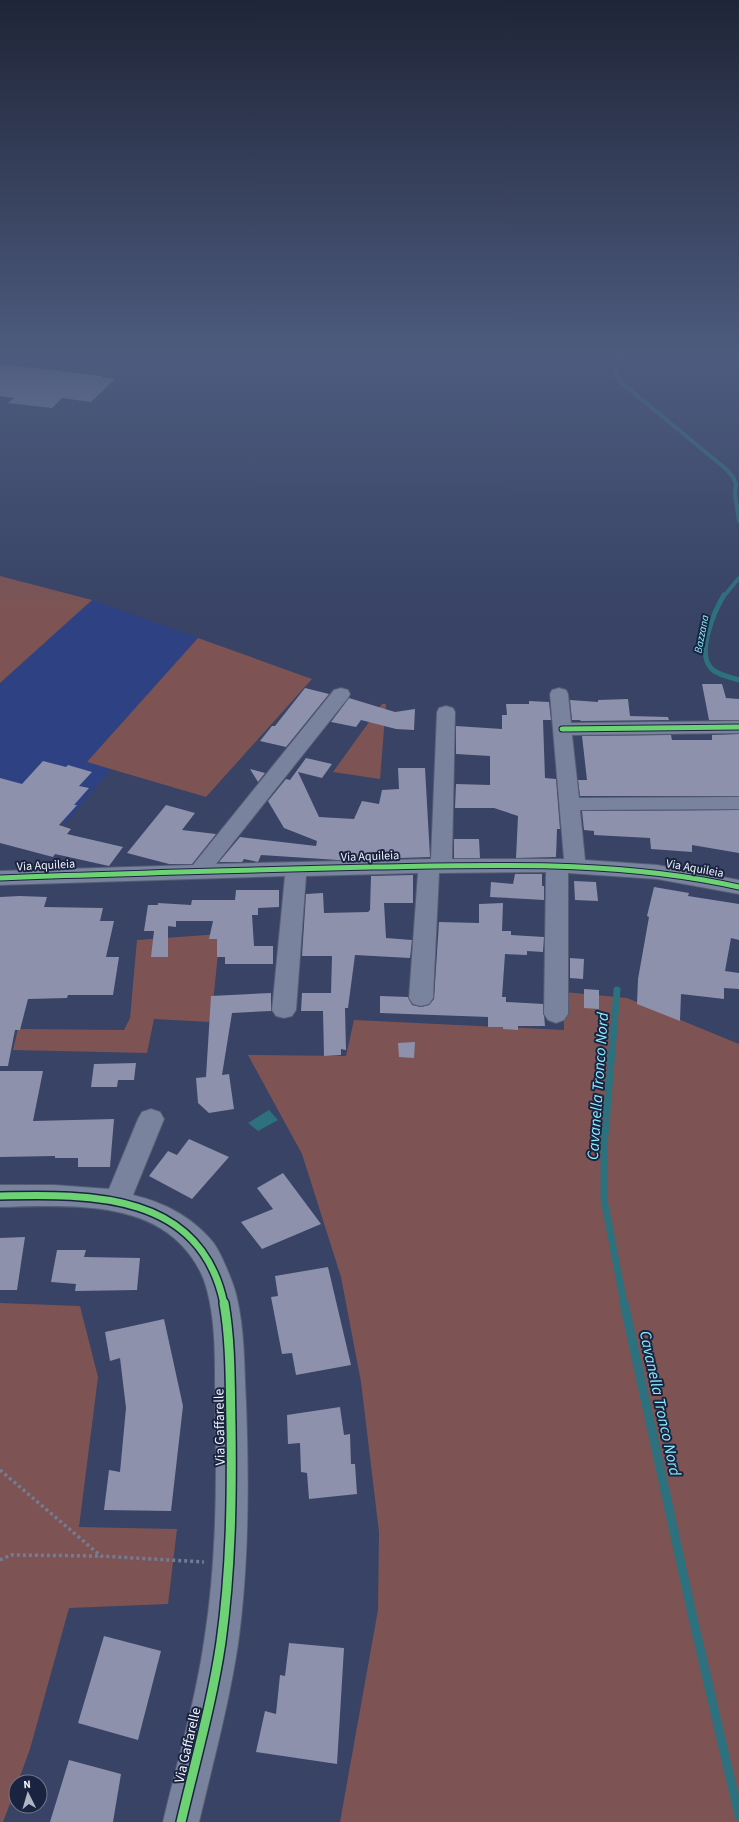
<svg xmlns="http://www.w3.org/2000/svg" width="739" height="1822" viewBox="0 0 739 1822" font-family="'Source Sans 3',sans-serif">
<style>
.built{fill:#2e4283}
.green{fill:#7d5453}
.water{fill:#2d707e}
.lines{fill:none;stroke-linecap:round;stroke-linejoin:round}
.stream-far3{stroke:#2d707e;stroke-width:4}
.stream-far2{stroke:#2d707e;stroke-width:5}
.stream-far1{stroke:#2d707e;stroke-width:7}
.stream{stroke:#2d707e;stroke-width:9}
.building{fill:#8d91ac}
.minor-casing{stroke:#565c73;stroke-width:2}
.path{stroke:#747b94;stroke-width:3.5;stroke-dasharray:3 3;stroke-linecap:butt}
.minor{fill:#79839d;fill-rule:evenodd}
.cycleway-far2-casing{stroke:#1a2440;stroke-width:7}
.cycleway-far1-casing{stroke:#1a2440;stroke-width:10}
.cycleway-casing{stroke:#1a2440;stroke-width:12}
.cycleway-far2{stroke:#6cd273;stroke-width:5}
.cycleway-far1{stroke:#6cd273;stroke-width:7}
.cycleway{stroke:#6cd273;stroke-width:9}
.labels{text-anchor:middle;stroke-width:4;stroke-linejoin:round;paint-order:stroke}
.far-water-label{font-size:11px;font-style:italic;fill:#8aefff;stroke:#1a2440}
.street-label{font-size:12px;fill:#f0f3fb;stroke:#1a2440}
.near-street-label{font-size:14px;fill:#f0f3fb;stroke:#1a2440}
.near-water-label{font-size:16px;font-style:italic;fill:#8aefff;stroke:#1a2440}
</style>
<rect width="100%" height="100%" fill="#384365"/>
<path class="built" d="M 92,600 L 198,638 L 87,762 L 111,769 L 66,823 L 1,801 L 0,802 L 0,683 Z"/>
<path class="green" d="M 0,576 L 92,600 L 0,683 Z
M 198,638 L 312,679 L 206,797 L 87,762 Z
M 382,704 L 386,704 L 380,779 L 333,772 Z
M 220,934 L 211,1022 L 154,1019 L 147,1053 L 13,1050 L 18,1029 L 124,1030 L 130,1018 L 137,940 Z
M 564,992 L 627,998 L 739,1044 L 739,1822 L 340,1822 L 378,1610 L 379,1532 L 361,1382 L 341,1277 L 302,1154 L 248,1055 L 346,1056 L 354,1020 L 564,1030 Z
M 0,1303 L 80,1306 L 98,1377 L 79,1527 L 177,1529 L 168,1604 L 69,1608 L 30,1749 L 18,1782 L 16,1782 L 16,1788 L 3,1822 L 0,1822 Z"/>
<path class="water" d="M 269,1110 L 278,1120 L 258,1131 L 248,1123 Z"/>
<g class="lines">
<path class="stream-far3" d="M 624,357 L 621,359 L 615,371 L 617,377 L 622,383 L 726,469 L 733,477 L 736,484 L 735,494 L 739,521
M 724,596 L 739,578"/>
<path class="stream-far2" d="M 724,595 C 715,610 696,652 711,668 C 717,675 730,677 739,680"/>
<path class="stream-far1" d="M 617,990 L 604,1147 L 604,1199 L 624,1304"/>
<path class="stream" d="M 624,1303 L 692,1614 L 739,1816"/>
</g>
<path class="building" d="M 0,364 L 102,376 L 101,377 L 115,379 L 91,402 L 62,398 L 52,408 L 8,403 L 14,398 L 0,396 Z
M 702,684 L 722,684 L 726,698 L 739,699 L 739,720 L 709,720 Z
M 305,688 L 329,694 L 286,747 L 260,741 L 272,726 L 275,726 Z
M 349,698 L 395,712 L 415,709 L 414,730 L 396,729 L 361,720 L 356,727 L 331,722 Z
M 628,699 L 630,716 L 668,717 L 669,720 L 581,721 L 580,720 L 572,720 L 570,700 L 598,702 L 598,700 Z
M 529,701 L 549,702 L 551,720 L 543,720 L 545,778 L 556,779 L 560,829 L 557,829 L 556,857 L 516,858 L 518,816 L 494,808 L 455,808 L 456,784 L 490,785 L 490,756 L 456,754 L 456,726 L 502,729 L 502,715 L 507,715 L 506,704 L 529,704 Z
M 739,734 L 739,796 L 580,796 L 578,780 L 587,780 L 582,736 L 671,735 L 672,740 L 712,740 L 712,735 Z
M 306,758 L 332,764 L 322,778 L 298,772 L 319,817 L 354,819 L 362,801 L 379,804 L 382,790 L 399,789 L 398,768 L 425,768 L 430,857 L 368,859 L 344,856 L 343,860 L 338,860 L 261,855 L 258,862 L 244,859 L 242,862 L 219,862 L 240,837 L 316,846 L 317,841 L 284,828 L 268,801 L 286,779 L 290,780 Z
M 43,761 L 66,767 L 68,765 L 92,772 L 79,786 L 89,788 L 74,805 L 77,805 L 59,825 L 71,829 L 67,834 L 123,847 L 109,866 L 55,854 L 53,857 L 0,843 L 0,778 L 22,784 Z
M 250,769 L 265,773 L 258,782 Z
M 166,805 L 195,813 L 182,830 L 216,834 L 192,864 L 169,864 L 127,853 Z
M 739,810 L 739,853 L 692,845 L 692,852 L 651,849 L 650,838 L 594,835 L 594,831 L 584,830 L 582,811 Z
M 454,839 L 479,839 L 480,858 L 454,858 Z
M 515,874 L 542,874 L 542,886 L 544,886 L 544,900 L 490,897 L 491,882 L 513,884 Z
M 413,875 L 413,903 L 384,903 L 386,938 L 412,940 L 410,958 L 355,955 L 348,1008 L 345,1008 L 346,1050 L 341,1049 L 341,1055 L 324,1056 L 323,1011 L 301,1011 L 302,993 L 331,993 L 332,956 L 302,956 L 306,894 L 323,893 L 324,913 L 368,912 L 370,910 L 371,876 Z
M 574,881 L 596,882 L 598,901 L 575,900 Z
M 654,887 L 689,893 L 688,896 L 739,904 L 739,940 L 731,938 L 725,971 L 739,973 L 739,989 L 724,988 L 724,999 L 681,994 L 680,1021 L 637,1004 L 638,979 L 649,917 L 647,916 Z
M 236,890 L 279,890 L 279,907 L 258,908 L 258,915 L 252,915 L 254,946 L 273,946 L 273,964 L 225,964 L 225,957 L 217,957 L 217,939 L 209,939 L 213,921 L 176,921 L 176,927 L 168,926 L 168,957 L 151,957 L 154,931 L 144,931 L 148,905 L 158,905 L 158,903 L 191,905 L 192,900 L 235,900 Z
M 20,896 L 47,897 L 44,907 L 103,908 L 100,921 L 114,921 L 106,957 L 119,957 L 113,995 L 68,995 L 67,998 L 28,999 L 20,1030 L 15,1030 L 8,1066 L 0,1066 L 0,897 Z
M 503,903 L 502,931 L 511,931 L 511,935 L 544,937 L 543,952 L 527,951 L 527,955 L 505,954 L 502,997 L 506,997 L 506,1002 L 543,1004 L 545,1026 L 518,1026 L 518,1030 L 503,1029 L 503,1027 L 488,1027 L 488,1017 L 380,1013 L 380,996 L 408,997 L 412,1005 L 421,1007 L 429,1005 L 434,999 L 439,922 L 479,923 L 479,904 Z
M 570,958 L 584,959 L 583,979 L 570,978 Z
M 584,989 L 599,990 L 599,1009 L 584,1008 Z
M 271,993 L 271,1011 L 232,1013 L 222,1075 L 229,1074 L 234,1109 L 209,1113 L 198,1103 L 196,1078 L 206,1077 L 211,996 Z
M 415,1042 L 414,1058 L 399,1057 L 398,1043 Z
M 136,1063 L 134,1080 L 118,1080 L 117,1087 L 91,1087 L 94,1064 Z
M 0,1071 L 43,1071 L 33,1121 L 114,1119 L 110,1167 L 78,1167 L 78,1158 L 55,1158 L 55,1156 L 0,1157 Z
M 189,1139 L 229,1157 L 192,1199 L 149,1176 L 168,1151 L 177,1155 Z
M 283,1173 L 321,1224 L 262,1249 L 241,1222 L 273,1209 L 257,1188 Z
M 25,1237 L 17,1290 L 0,1290 L 0,1238 Z
M 57,1250 L 86,1250 L 84,1257 L 140,1258 L 137,1290 L 75,1291 L 76,1284 L 51,1282 Z
M 328,1267 L 351,1365 L 296,1375 L 292,1353 L 282,1354 L 271,1297 L 278,1296 L 275,1276 Z
M 164,1319 L 183,1406 L 171,1511 L 104,1510 L 109,1470 L 120,1472 L 126,1408 L 120,1358 L 110,1361 L 105,1332 Z
M 340,1407 L 344,1435 L 350,1434 L 351,1464 L 355,1464 L 357,1494 L 309,1499 L 307,1473 L 301,1472 L 300,1443 L 288,1444 L 287,1415 Z
M 104,1636 L 161,1651 L 138,1740 L 78,1723 Z
M 289,1643 L 344,1648 L 337,1764 L 256,1752 L 265,1711 L 276,1714 L 280,1675 L 285,1676 Z
M 69,1760 L 121,1774 L 113,1822 L 50,1822 Z"/>
<g class="lines">
<g class="minor-casing">
<path id="minor" d="M 341,688 L 348,690 L 350,694 L 348,698 L 216,864 L 431,859 L 437,712 L 439,708 L 446,706 L 453,708 L 455,712 L 452,859 L 564,859 L 550,694 L 552,690 L 559,688 L 566,690 L 568,694 L 571,723 L 739,721 L 739,733 L 572,735 L 579,798 L 739,797 L 739,809 L 580,810 L 585,860 L 657,865 L 739,880 L 739,894 L 657,879 L 568,873 L 568,1014 L 564,1020 L 556,1023 L 548,1020 L 544,1014 L 546,872 L 439,873 L 433,998 L 429,1004 L 421,1006 L 413,1004 L 409,998 L 418,873 L 306,876 L 296,1010 L 292,1016 L 284,1018 L 276,1016 L 272,1010 L 285,876 L 0,885 L 0,871 L 193,865 L 334,690 Z
M 151,1109 L 160,1112 L 164,1119 L 133,1195 C 163,1202 192,1217 212,1241 C 220,1250 233,1282 236,1294 C 245,1330 244,1367 246,1403 C 249,1483 249,1565 238,1644 C 229,1704 213,1763 199,1822 L 163,1822 C 177,1762 195,1703 204,1642 C 217,1561 217,1478 215,1396 C 215,1361 216,1324 207,1290 C 202,1270 190,1252 174,1238 C 130,1200 55,1206 0,1207 L 0,1185 L 54,1185 L 109,1189 L 138,1119 L 142,1112 Z"/>
</g>
<path class="path" d="M 0,1470 L 101,1556 L 204,1562
M 0,1560 L 11,1555 L 100,1556"/>
<use href="#minor" class="minor"/>
<g class="cycleway-far2-casing">
<path id="cycleway-far2" d="M 562,729 L 739,727
M 0,878 C 125,873 251,870 376,867 C 497,865 620,860 739,887"/>
</g>
<g class="cycleway-far1-casing">
<path id="cycleway-far1" d="M 0,1196 C 92,1194 201,1192 224,1304"/>
</g>
<g class="cycleway-casing">
<path id="cycleway" d="M 181,1822 C 195,1762 212,1703 221,1642 C 231,1570 232,1497 231,1424 C 230,1384 231,1343 224,1303"/>
</g>
<use href="#cycleway-far2" class="cycleway-far2"/>
<use href="#cycleway-far1" class="cycleway-far1"/>
<use href="#cycleway" class="cycleway"/>
</g>
<linearGradient id="sky" x2="0" y2="1"><stop stop-color="#1f2538"/><stop offset="0.58" stop-color="#4d5b7e"/><stop offset="1" stop-color="#4d5b7e" stop-opacity="0"/></linearGradient>
<rect width="739" height="612" fill="url(#sky)"/>
<g class="labels">
<g class="far-water-label">
<text transform="translate(701 634) rotate(-79)" y="4">Bazzana</text>
</g>
<g class="street-label">
<text transform="translate(370 856) rotate(-2)" y="4">Via Aquileia</text>
<text transform="translate(46 865) rotate(-3)" y="4">Via Aquileia</text>
<text transform="translate(695 868) rotate(10)" y="4">Via Aquileia</text>
</g>
<g class="near-street-label">
<text transform="translate(219 1427) rotate(-91)" y="5">Via Gaffarelle</text>
<text transform="translate(187 1745) rotate(-77)" y="5">Via Gaffarelle</text>
</g>
<g class="near-water-label">
<text transform="translate(597 1086) rotate(-86)" y="6">Cavanella Tronco Nord</text>
<text transform="translate(661 1403) rotate(78)" y="6">Cavanella Tronco Nord</text>
</g>
</g>
<g transform="translate(28 1794) rotate(355)"><circle r="19" fill="#1a2440" stroke="#70778b"/>
<path d="M0-3L7 15L0 10L-7 15Z" fill="#b0b5c6"/>
<text y="-6" font-size="11" font-weight="bold" text-anchor="middle" fill="#f0f3fb">N</text>
</g>
</svg>
